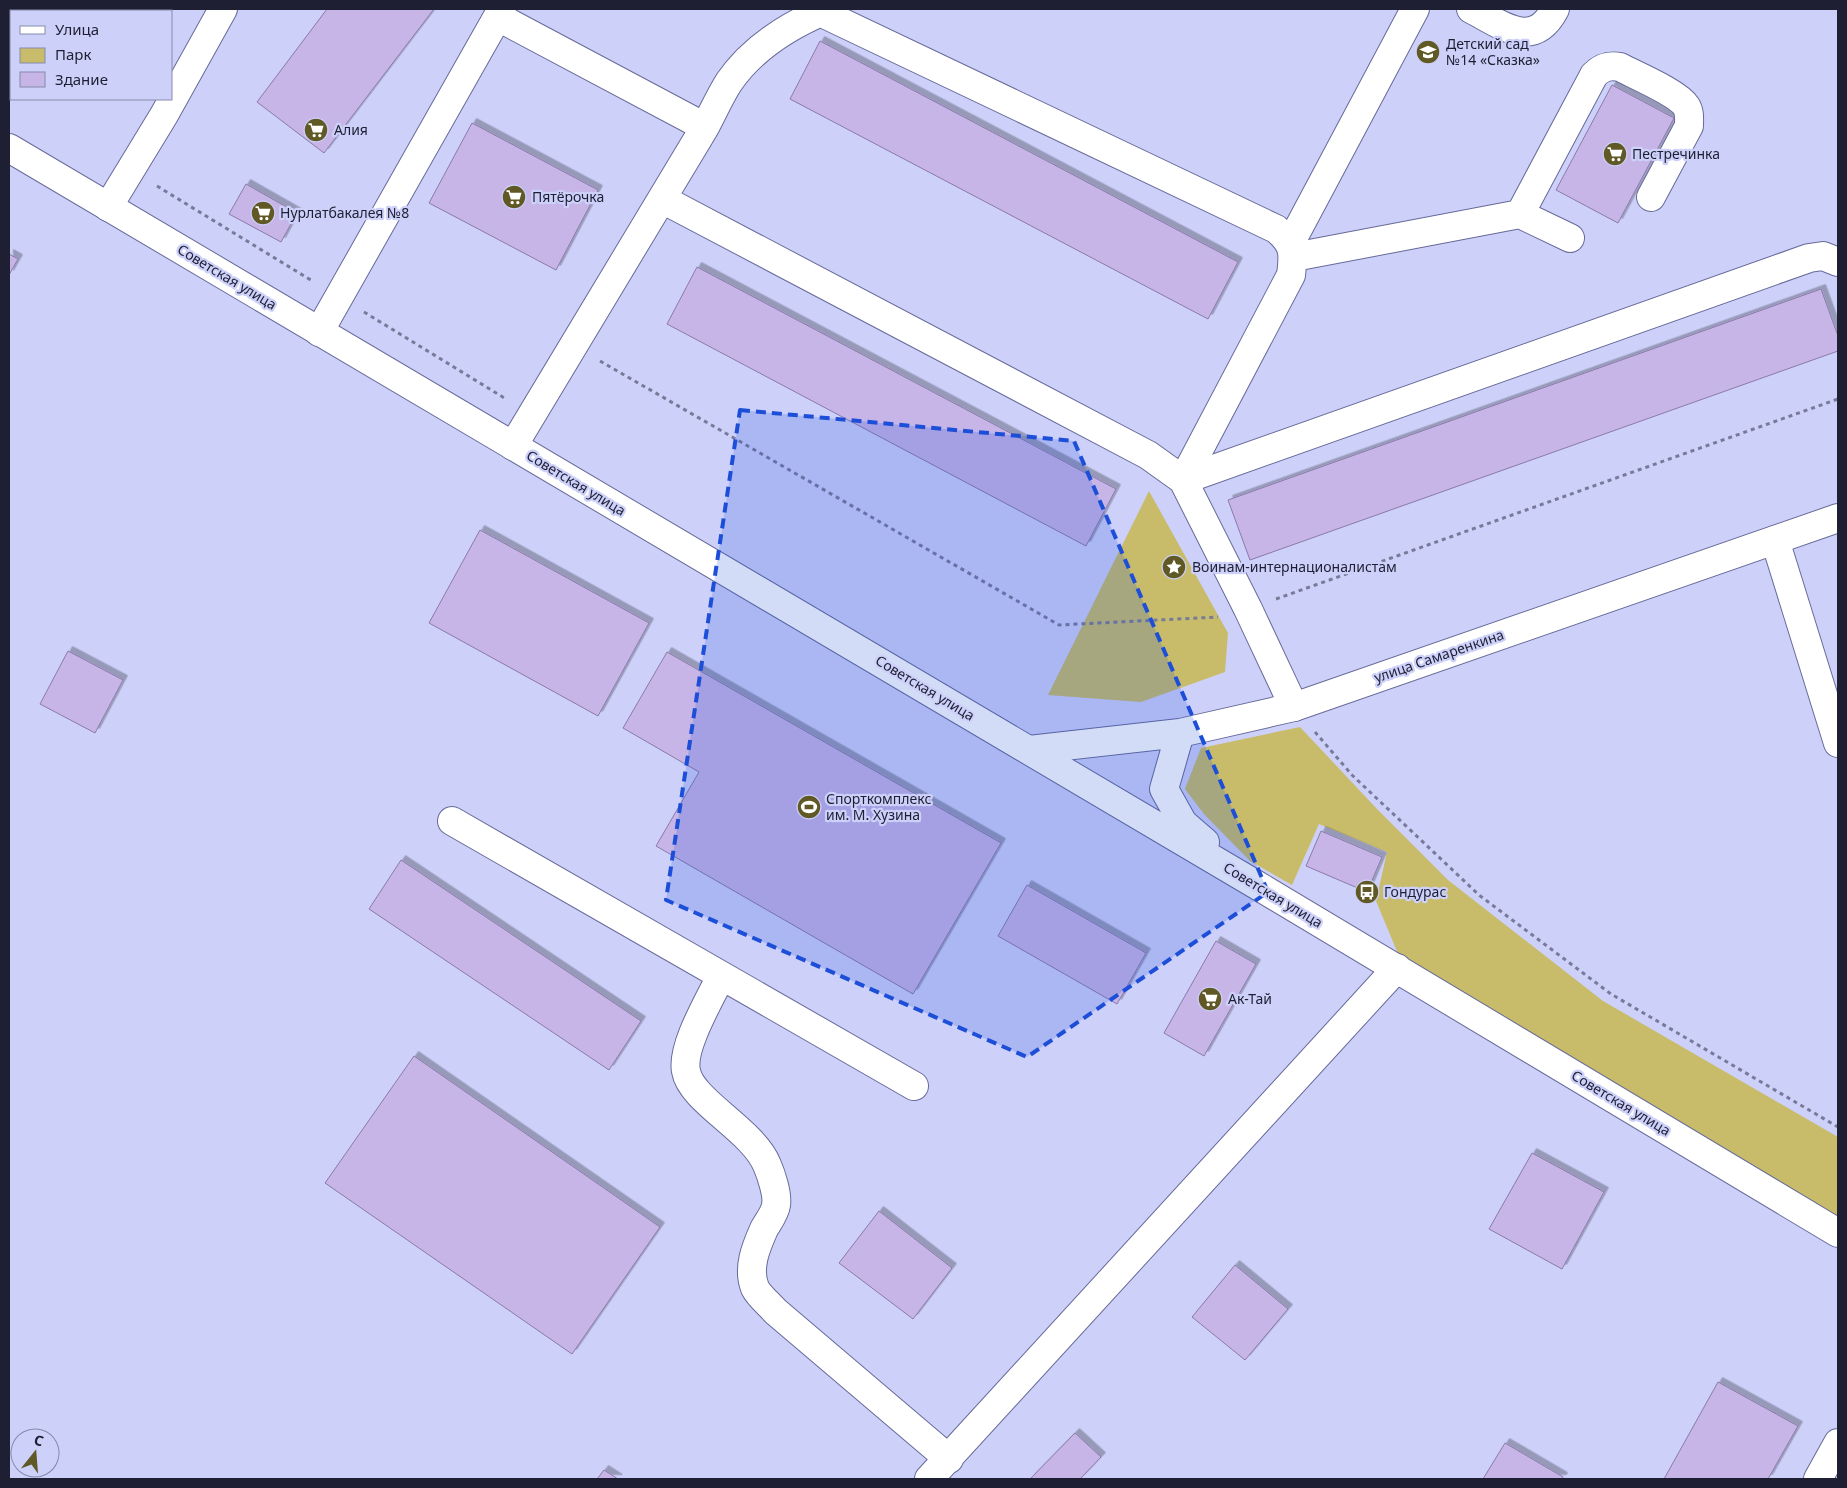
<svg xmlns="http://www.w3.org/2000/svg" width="1847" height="1488" viewBox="0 0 1847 1488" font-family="'Noto Sans',sans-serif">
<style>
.green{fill:#c8bc6a}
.building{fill:#c6b5e6;stroke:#8a7aa8;filter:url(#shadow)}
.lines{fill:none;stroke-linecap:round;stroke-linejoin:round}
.minor-casing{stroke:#676a98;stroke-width:30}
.major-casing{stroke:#676a98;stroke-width:30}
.path{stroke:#787a99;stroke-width:3;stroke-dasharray:4 4;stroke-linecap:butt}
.minor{stroke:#fff;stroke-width:28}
.major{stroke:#fff;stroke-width:28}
.marked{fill:#1d4ed8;fill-opacity:0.2;stroke:#1d4ed8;stroke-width:4;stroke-dasharray:10 6;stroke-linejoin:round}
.labels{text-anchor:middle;stroke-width:4.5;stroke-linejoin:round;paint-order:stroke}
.poi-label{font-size:14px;fill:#1e1f32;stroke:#cdd1fa;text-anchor:start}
.street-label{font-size:14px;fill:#1e1f32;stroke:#cdd1fa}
</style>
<defs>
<filter id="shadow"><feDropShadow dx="4.5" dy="-4.5" stdDeviation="0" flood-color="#0004"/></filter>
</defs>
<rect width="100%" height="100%" fill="#cdd1fa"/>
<path class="green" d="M 1149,491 L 1228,633 L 1225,672 L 1141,702 L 1048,695 Z
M 1300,727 L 1378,810 L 1448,880 L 1603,1001 L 1838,1137 L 1838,1223 L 1401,961 L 1376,901 L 1387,852 L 1319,824 L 1292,885 L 1250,861 L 1204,814 L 1185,789 L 1201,748 Z"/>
<path class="building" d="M 327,9 L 434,9 L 324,153 L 257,102 Z
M 820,41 L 1238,262 L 1208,319 L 790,99 Z
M 1612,85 L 1674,118 L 1618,223 L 1556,190 Z
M 472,123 L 598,190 L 556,270 L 429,203 Z
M 246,184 L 297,213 L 281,242 L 229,214 Z
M 9,254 L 18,259 L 9,275 Z
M 697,267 L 1116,489 L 1086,546 L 667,324 Z
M 1821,289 L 1838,336 L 1838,351 L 1250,560 L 1228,500 Z
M 480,530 L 649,623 L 598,716 L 429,623 Z
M 68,651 L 123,680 L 95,733 L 40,704 Z
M 667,652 L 1001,843 L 913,994 L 656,846 L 699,772 L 623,728 Z
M 1321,831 L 1382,857 L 1367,892 L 1306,866 Z
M 401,860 L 641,1021 L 609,1070 L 369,909 Z
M 1027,885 L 1146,953 L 1117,1004 L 998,936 Z
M 1216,941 L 1256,964 L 1204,1056 L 1164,1033 Z
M 414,1056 L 660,1227 L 572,1354 L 325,1183 Z
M 1532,1153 L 1604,1192 L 1562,1269 L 1489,1229 Z
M 879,1211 L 952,1268 L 913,1319 L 839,1263 Z
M 1235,1265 L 1288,1309 L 1245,1360 L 1192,1317 Z
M 1718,1382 L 1798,1426 L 1768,1479 L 1664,1479 Z
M 1075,1433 L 1101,1457 L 1080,1479 L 1030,1479 Z
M 1505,1443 L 1563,1477 L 1562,1479 L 1483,1479 Z
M 604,1470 L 618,1479 L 597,1479 Z"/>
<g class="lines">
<g class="minor-casing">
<path id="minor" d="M 1471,9 C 1502,25 1533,51 1555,9
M 820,12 L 1276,229 C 1294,244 1294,253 1291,275 L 1183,480
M 498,17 L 705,127
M 662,199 L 1148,455 L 1183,480 L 1248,609 L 1294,707
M 108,207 L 164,115 L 223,9
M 1520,214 L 1594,75 C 1602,67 1609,65 1620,67 C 1635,75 1678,93 1686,106 C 1690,112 1689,119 1689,126 L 1651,197
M 1290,244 L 1415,9
M 1294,257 L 1520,214 L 1570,238
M 319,332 L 502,9
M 513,446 L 705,127 C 713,112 720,96 729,82 C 753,47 789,25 828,9
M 1183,480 L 1809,258 L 1823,256 L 1838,262
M 1775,540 L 1838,743
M 452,821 L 914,1086
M 721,976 C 710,999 681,1047 686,1071 C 691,1101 753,1130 767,1165 C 771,1174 778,1195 776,1205 C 775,1213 768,1222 764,1229 C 756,1247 747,1268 755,1288 C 759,1296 769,1304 775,1311 L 949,1459
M 929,1479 L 1397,968
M 1818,1479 L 1838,1443"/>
</g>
<g class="major-casing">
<path id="major" d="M 9,148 L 1255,884 L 1838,1233
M 1180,733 L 1164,789 L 1183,823 L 1205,842
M 1029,750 L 1180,733 L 1294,707 L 1838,518"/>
</g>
<path class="path" d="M 9,25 L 11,27
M 157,186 L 314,282
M 364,312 L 506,399
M 600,361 L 1059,625 L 1218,617
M 1276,599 L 1838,399
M 1315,732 L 1352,775 L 1479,895 L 1611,994 L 1838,1127"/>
<use href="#minor" class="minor"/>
<use href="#major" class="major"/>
</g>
<path class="marked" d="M 740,410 L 1074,441 L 1268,892 L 1027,1057 L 666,900 Z"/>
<defs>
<g id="school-disc" transform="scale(1.25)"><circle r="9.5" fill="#605925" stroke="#cdd1fa"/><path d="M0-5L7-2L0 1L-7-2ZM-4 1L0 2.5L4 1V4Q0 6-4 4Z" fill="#fff"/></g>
<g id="supermarket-disc" transform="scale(1.25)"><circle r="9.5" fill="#605925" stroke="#cdd1fa"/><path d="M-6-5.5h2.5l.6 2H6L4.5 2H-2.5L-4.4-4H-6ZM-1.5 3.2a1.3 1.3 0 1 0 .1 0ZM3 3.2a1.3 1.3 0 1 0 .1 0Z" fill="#fff"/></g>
<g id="sight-disc" transform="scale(1.25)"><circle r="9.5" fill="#605925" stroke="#cdd1fa"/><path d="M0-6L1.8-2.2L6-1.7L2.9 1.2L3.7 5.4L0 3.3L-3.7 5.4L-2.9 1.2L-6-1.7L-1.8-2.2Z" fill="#fff"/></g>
<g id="stadium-disc" transform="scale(1.25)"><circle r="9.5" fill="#605925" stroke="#cdd1fa"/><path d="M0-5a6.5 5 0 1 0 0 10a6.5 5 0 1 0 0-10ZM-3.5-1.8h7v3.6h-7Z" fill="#fff"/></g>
<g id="bus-disc" transform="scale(1.25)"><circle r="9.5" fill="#605925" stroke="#cdd1fa"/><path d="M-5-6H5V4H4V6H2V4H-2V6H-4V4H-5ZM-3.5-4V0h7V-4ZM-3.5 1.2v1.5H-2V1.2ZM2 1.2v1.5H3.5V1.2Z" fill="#fff"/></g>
</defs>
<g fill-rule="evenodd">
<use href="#school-disc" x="1428" y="52"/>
<use href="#supermarket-disc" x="316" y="130"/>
<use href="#supermarket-disc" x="1615" y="154"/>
<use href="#supermarket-disc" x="514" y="197"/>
<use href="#supermarket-disc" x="263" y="213"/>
<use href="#sight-disc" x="1174" y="567"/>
<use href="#stadium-disc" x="809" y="807"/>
<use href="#bus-disc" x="1367" y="892"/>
<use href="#supermarket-disc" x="1210" y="999"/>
</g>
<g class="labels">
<g class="poi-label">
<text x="1446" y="49">Детский сад<tspan x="1446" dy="16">№14 «Сказка»</tspan></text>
<text x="334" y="135">Алия</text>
<text x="1632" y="159">Пестречинка</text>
<text x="532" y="202">Пятёрочка</text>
<text x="280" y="218">Нурлатбакалея №8</text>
<text x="1192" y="572">Воинам-интернационалистам</text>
<text x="826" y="804">Спорткомплекс<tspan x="826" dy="16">им. М. Хузина</tspan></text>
<text x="1384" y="897">Гондурас</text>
<text x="1228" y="1004">Ак-Тай</text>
</g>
<g class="street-label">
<text transform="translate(227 277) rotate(31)" y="5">Советская улица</text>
<text transform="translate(576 483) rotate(31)" y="5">Советская улица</text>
<text transform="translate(1439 656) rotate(-19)" y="5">улица Самаренкина</text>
<text transform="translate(925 688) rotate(31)" y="5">Советская улица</text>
<text transform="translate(1273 895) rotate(31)" y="5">Советская улица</text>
<text transform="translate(1621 1103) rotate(31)" y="5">Советская улица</text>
</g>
</g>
<rect width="1847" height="1488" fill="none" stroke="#1e1f32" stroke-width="20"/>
<rect x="10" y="10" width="162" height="90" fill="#cdd1fa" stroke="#878aaa"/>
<rect x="20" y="26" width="25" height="8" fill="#ffffff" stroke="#878aaa"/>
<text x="55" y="35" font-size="15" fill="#1e1f32">Улица</text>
<rect x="20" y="48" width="25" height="15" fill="#c8bc6a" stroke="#878aaa"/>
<text x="55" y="60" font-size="15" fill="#1e1f32">Парк</text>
<rect x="20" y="72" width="25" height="15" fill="#c6b5e6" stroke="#878aaa"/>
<text x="55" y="85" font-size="15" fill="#1e1f32">Здание</text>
<g transform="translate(35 1453) rotate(17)"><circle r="24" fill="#cdd1fa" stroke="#878aaa"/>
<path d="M0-4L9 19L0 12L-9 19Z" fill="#605925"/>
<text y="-8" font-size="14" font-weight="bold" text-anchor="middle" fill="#1e1f32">С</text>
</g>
</svg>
